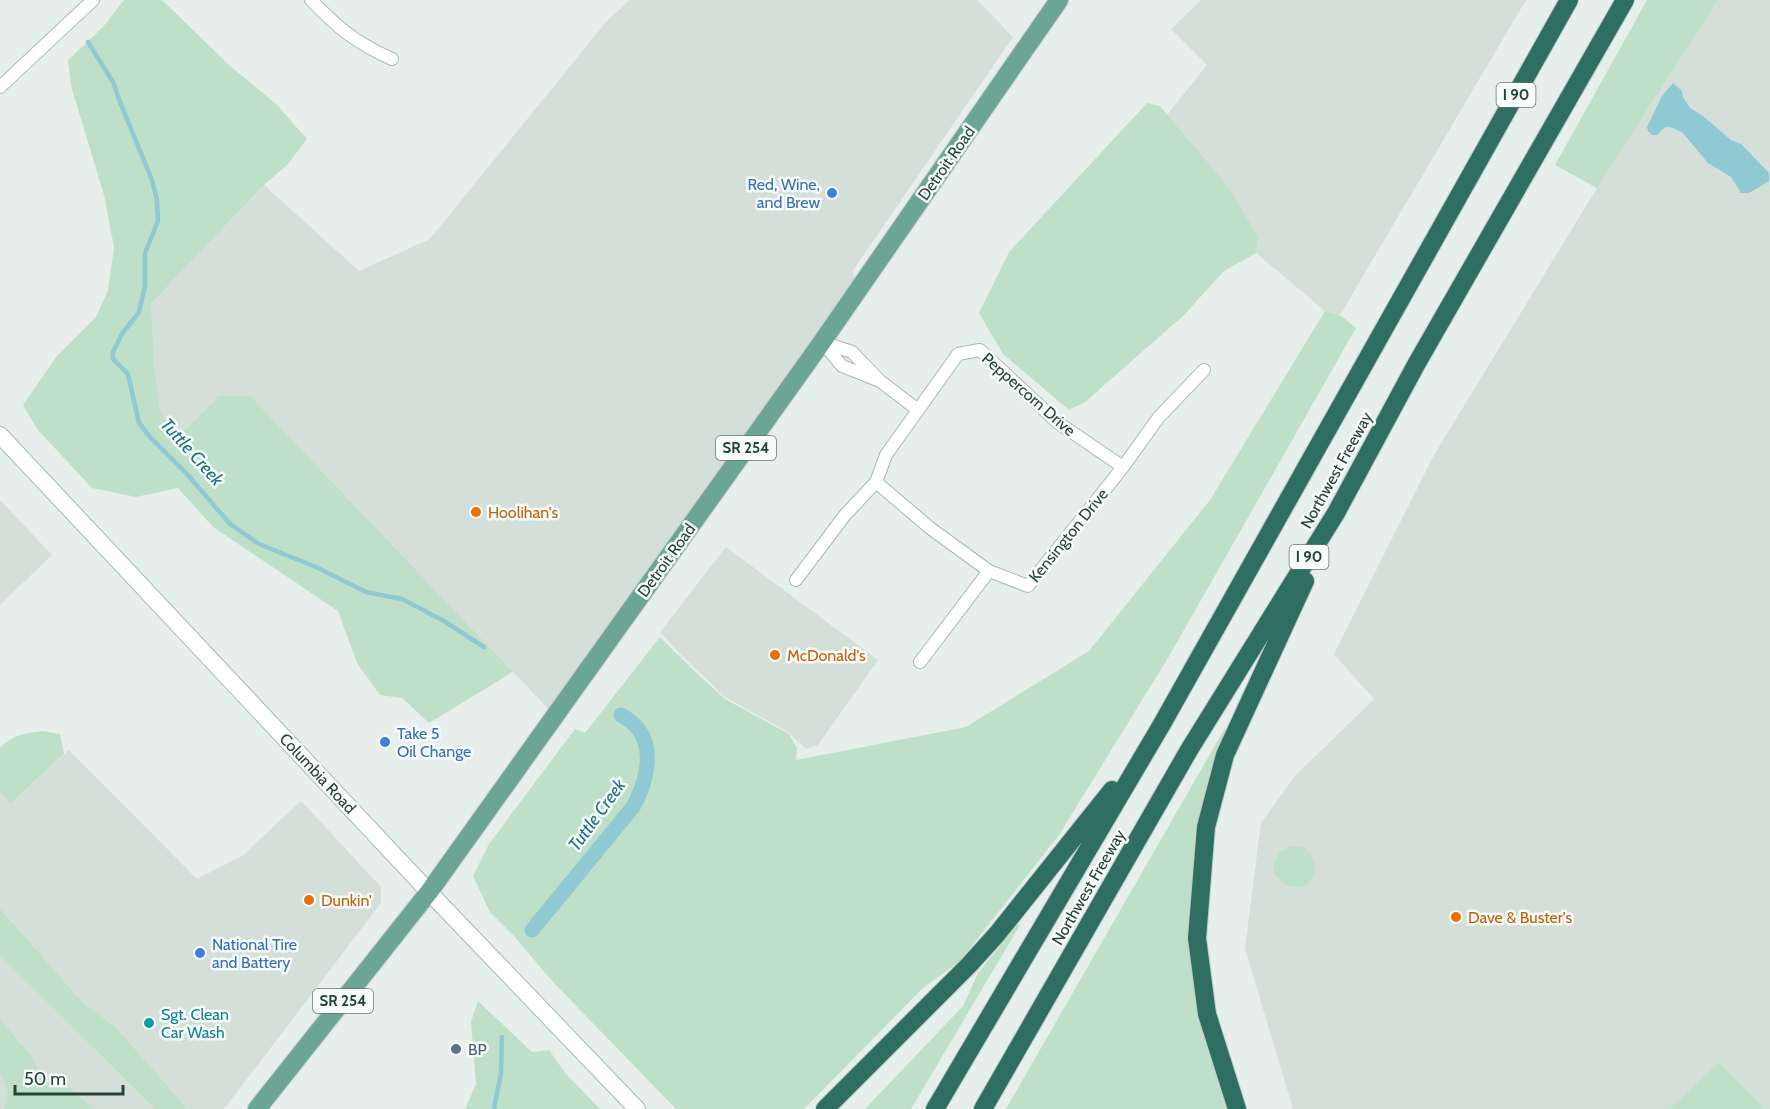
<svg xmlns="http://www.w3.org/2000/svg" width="1770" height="1109" viewBox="0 0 1770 1109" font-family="Cabin,sans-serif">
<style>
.built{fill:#d4dfda}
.green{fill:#bfe0c8}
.water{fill:#8ec9d4}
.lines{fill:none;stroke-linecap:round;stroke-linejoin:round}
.stream{stroke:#8ec9d4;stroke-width:4.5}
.canal{stroke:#8ec9d4;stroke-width:15}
.street-casing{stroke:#a8b8b2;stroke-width:14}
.secondary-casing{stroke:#a4bbb3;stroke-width:18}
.primary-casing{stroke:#c2cac8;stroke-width:20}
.highway-casing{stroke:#c2cac8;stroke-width:20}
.street{stroke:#fff;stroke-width:12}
.secondary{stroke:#fff;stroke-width:16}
.primary{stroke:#6aa596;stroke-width:18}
.highway{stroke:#2f6f62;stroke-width:18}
.shop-dot{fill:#3f7fe0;stroke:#f7fbf9;stroke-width:2}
.food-dot{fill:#e8710a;stroke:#f7fbf9;stroke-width:2}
.culture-dot{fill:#0f9aa8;stroke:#f7fbf9;stroke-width:2}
.service-dot{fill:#5c6f8a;stroke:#f7fbf9;stroke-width:2}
.labels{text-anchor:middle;stroke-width:5;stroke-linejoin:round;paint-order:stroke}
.shield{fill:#f7fbf9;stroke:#637a73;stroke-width:1.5}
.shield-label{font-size:15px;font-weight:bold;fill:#24423a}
.street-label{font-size:16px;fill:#24423a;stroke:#f7fbf9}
.shop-label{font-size:16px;fill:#366cbe;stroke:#f7fbf9;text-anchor:start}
.food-label{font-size:16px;fill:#c56008;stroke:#f7fbf9;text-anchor:start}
.culture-label{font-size:16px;fill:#0d838f;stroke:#f7fbf9;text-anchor:start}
.service-label{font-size:16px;fill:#4e5e75;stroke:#f7fbf9;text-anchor:start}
.water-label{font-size:18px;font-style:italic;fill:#1c6f80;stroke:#f7fbf9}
</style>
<rect width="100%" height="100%" fill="#e6efeb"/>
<path class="built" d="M 630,0 L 977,0 L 1013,37 L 852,272 L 859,288 L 555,716 L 250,397 L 167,455 L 86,373 L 264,185 L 359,271 L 430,239 L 606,22 Z
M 1201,0 L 1526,0 L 1340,315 L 1325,311 L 1256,253 L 1258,237 L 1167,115 L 1207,65 L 1171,29 Z
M 1718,0 L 1770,0 L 1770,1109 L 1765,1109 L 1719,1062 L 1669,1109 L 1293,1109 L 1245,948 L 1261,823 L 1295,776 L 1374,699 L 1334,654 L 1434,455 L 1597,188 Z
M 0,500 L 52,555 L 0,605 Z
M 726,547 L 878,660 L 818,745 L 806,749 L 788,732 L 725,697 L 677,651 L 660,632 Z
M 69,750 L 197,879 L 242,856 L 301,801 L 381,887 L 381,903 L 224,1109 L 0,1109 L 0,792 L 12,802 Z"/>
<path class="green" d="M 124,0 L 162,0 L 229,65 L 277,105 L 307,139 L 288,164 L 264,185 L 151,304 L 154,367 L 160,410 L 176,439 L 219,396 L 250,396 L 513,672 L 429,723 L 402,698 L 380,695 L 357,663 L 338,611 L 213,527 L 178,488 L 136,497 L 92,488 L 37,429 L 23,405 L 57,356 L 96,317 L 108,290 L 114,247 L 104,195 L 71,86 L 68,60 L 103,27 Z
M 1647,0 L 1718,0 L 1597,188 L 1555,165 Z
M 1147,103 L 1160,106 L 1229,188 L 1258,237 L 1256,253 L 1224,271 L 1183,316 L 1085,402 L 1069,410 L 1003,354 L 979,313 L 1009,252 Z
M 1325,311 L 1340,315 L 1356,328 L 1168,658 L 1059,835 L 960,961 L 922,989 L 804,1109 L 676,1109 L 553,982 L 514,936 L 490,912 L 473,876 L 489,844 L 575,729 L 585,733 L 660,637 L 689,666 L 725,699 L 789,734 L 797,748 L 796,760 L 966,727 L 1089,651 L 1210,500 Z
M 1225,728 L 1230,732 L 1204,807 L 1194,855 L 1192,884 L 1229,1109 L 1006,1109 Z
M 43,731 L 60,734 L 64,754 L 11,803 L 0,792 L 0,748 C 13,735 25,733 43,731 Z
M 1291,846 L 1305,847 C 1331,873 1299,907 1274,873 C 1273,859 1278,851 1291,846 Z
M 0,909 L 82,1002 L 115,1027 L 177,1097 L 186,1109 L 155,1109 L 0,955 Z
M 1014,924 L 1020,925 L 911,1109 L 865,1109 L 963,1006 L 978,973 L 1004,941 Z
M 478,1001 L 532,1052 L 549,1050 L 566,1074 L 600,1109 L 465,1109 L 476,1084 L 471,1022 Z
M 0,1019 L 30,1055 L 41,1076 L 55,1086 L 70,1088 L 93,1109 L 4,1109 L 8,1092 L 0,1070 Z
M 1719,1062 L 1765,1109 L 1669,1109 Z"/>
<path class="water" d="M 1673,83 L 1682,91 L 1683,97 L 1690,108 L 1703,116 L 1731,140 L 1741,144 L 1769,173 L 1769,181 L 1749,193 L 1741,193 L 1731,177 L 1708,163 L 1682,132 L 1670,127 L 1665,127 L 1657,135 L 1652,135 L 1648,131 L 1647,127 L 1662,96 Z"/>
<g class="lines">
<path class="stream" d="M 88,42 L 113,82 L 120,102 L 152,180 L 157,200 L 158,221 L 145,253 L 145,286 L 139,312 L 122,334 L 113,352 L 113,359 L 128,374 L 139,423 L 151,438 L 187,474 L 230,524 L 259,544 L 316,567 L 366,592 L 402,599 L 444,621 L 484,647
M 494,1109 L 501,1073 L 502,1037"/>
<path class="canal" d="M 532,930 L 633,807 C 645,786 655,752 639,730 C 635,724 628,719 621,715"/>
<g class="street-casing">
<path id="street" d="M 311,0 C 338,28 356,43 392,59
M 0,87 L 93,0
M 880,381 L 842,366 L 822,342 L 852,352 L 880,381 L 918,410
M 876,482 L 930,528 L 989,571 L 1028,586 L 1123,467 L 1159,417 L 1204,370
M 796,580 L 845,515 L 876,482 L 886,455 L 958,354 L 980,350 L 1057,422 L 1123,467
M 920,662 L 989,571"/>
</g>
<g class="secondary-casing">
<path id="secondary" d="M 0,435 L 429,892 L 637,1109"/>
</g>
<g class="primary-casing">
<path id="primary" d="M 257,1109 L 429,892 L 822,342 L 1059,0"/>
</g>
<g class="highway-casing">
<path id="highway" d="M 825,1109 L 969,965 L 997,934 L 1112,790
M 935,1109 L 1162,724 L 1569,0
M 983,1109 L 1189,750 L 1336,513 L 1417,363 L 1625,0
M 1237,1109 L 1207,1014 L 1197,938 L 1206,827 L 1225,755 L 1305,581"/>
</g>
<use href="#street" class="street"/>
<use href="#secondary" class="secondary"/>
<use href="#primary" class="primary"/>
<use href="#highway" class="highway"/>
</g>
<g class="shop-dot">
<circle cx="832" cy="193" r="6"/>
<circle cx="385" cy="742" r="6"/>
<circle cx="200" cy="953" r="6"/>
</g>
<g class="food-dot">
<circle cx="476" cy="512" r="6"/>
<circle cx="775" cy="655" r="6"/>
<circle cx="309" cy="900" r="6"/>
<circle cx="1456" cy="917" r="6"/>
</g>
<circle class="culture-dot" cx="149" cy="1023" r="6"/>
<circle class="service-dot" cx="456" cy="1049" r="6"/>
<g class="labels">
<g class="shield">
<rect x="1496.5" y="83" width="39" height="24" rx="4.5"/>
<rect x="716" y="436" width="60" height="24" rx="4.5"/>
<rect x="1289.5" y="545" width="39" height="24" rx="4.5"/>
<rect x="313" y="989" width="60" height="24" rx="4.5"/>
</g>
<g class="shield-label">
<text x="1516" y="100">I 90</text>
<text x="746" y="453">SR 254</text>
<text x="1309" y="562">I 90</text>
<text x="343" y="1006">SR 254</text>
</g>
<g class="street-label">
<text transform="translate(946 163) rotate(-55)" y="6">Detroit Road</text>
<text transform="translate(1029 394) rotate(41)" y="6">Peppercorn Drive</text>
<text transform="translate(1336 470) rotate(-61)" y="6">Northwest Freeway</text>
<text transform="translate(1068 535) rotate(-51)" y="6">Kensington Drive</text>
<text transform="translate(666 560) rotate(-54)" y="6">Detroit Road</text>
<text transform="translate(318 773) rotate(47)" y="6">Columbia Road</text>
<text transform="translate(1088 887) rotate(-60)" y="6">Northwest Freeway</text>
</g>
<g class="shop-label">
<text x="820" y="190" text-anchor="end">Red, Wine,<tspan x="820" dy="18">and Brew</tspan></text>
<text x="397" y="739">Take 5<tspan x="397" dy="18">Oil Change</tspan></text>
<text x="212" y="950">National Tire<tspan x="212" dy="18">and Battery</tspan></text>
</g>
<g class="food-label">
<text x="488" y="518">Hoolihan's</text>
<text x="787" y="661">McDonald's</text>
<text x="321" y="906">Dunkin'</text>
<text x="1468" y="923">Dave &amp; Buster's</text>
</g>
<g class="culture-label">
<text x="161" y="1020">Sgt. Clean<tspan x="161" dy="18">Car Wash</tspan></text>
</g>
<g class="service-label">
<text x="468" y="1055">BP</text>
</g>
<g class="water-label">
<text transform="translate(192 452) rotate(48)" y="6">Tuttle Creek</text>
<text transform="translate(597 815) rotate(-54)" y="6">Tuttle Creek</text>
</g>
</g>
<path d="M15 1085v9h108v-9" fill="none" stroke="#24423a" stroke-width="3"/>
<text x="24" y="1085" font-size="18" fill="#24423a" stroke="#f7fbf9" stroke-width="4.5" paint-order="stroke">50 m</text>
</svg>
